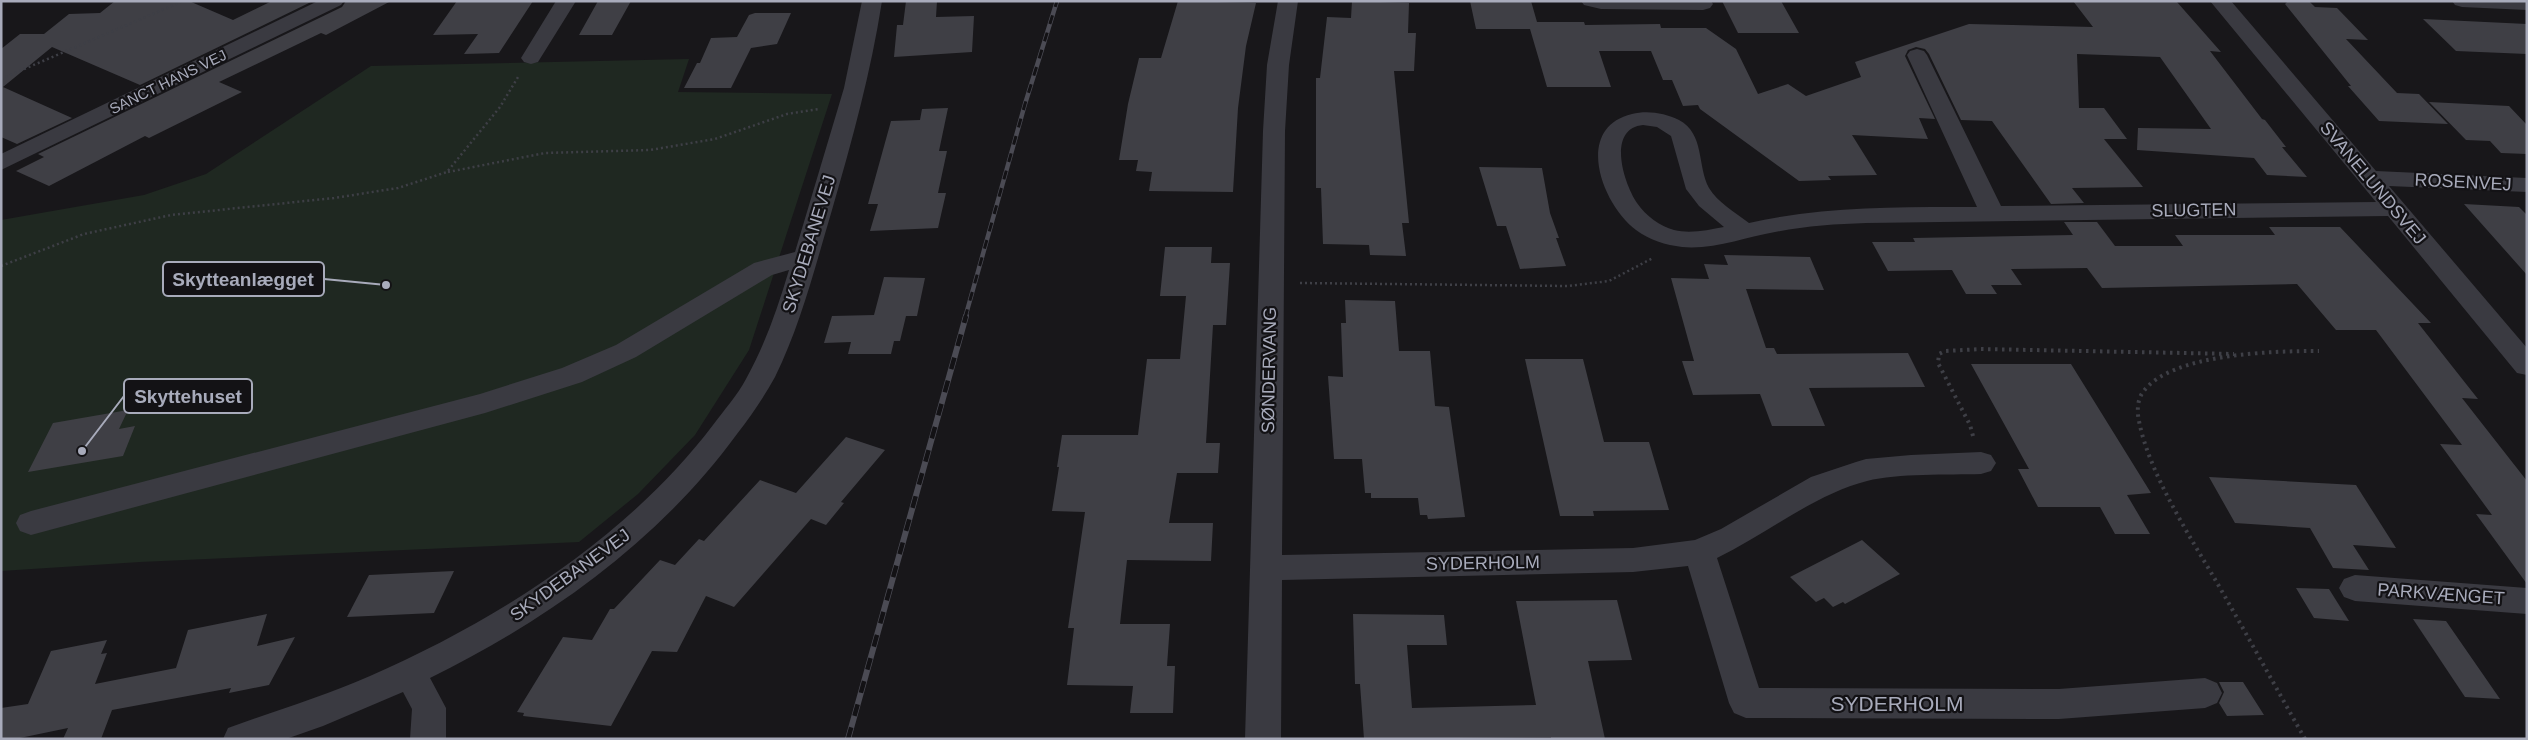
<svg xmlns="http://www.w3.org/2000/svg" width="2528" height="740" viewBox="0 0 2528 740" font-family="Arial,sans-serif">
<style>
.green{fill:#1f2821}
.building{fill:#3f3f45}
.lines{fill:none;stroke-linecap:round;stroke-linejoin:round}
.path-far1{stroke:#3e3f46;stroke-width:2.5;stroke-dasharray:2 3;stroke-linecap:butt}
.path{stroke:#3e3f46;stroke-width:4;stroke-dasharray:2.5 4.5;stroke-linecap:butt}
.minor{fill:#3a3a41;fill-rule:evenodd}
.rail-far1-casing{stroke:#4b4b54;stroke-width:4.5}
.rail-casing{stroke:#4b4b54;stroke-width:6}
.rail-far1{stroke:#131215;stroke-width:3;stroke-dasharray:9;stroke-linecap:butt}
.rail{stroke:#131215;stroke-width:4.5;stroke-dasharray:12;stroke-linecap:butt}
.labels{text-anchor:middle;stroke-width:4.5;stroke-linejoin:round;paint-order:stroke}
.far-street-label{font-size:15px;fill:#a8abbb;stroke:#131215}
.street-label{font-size:18px;fill:#a8abbb;stroke:#131215}
.near-street-label{font-size:21px;fill:#a8abbb;stroke:#131215}
.leader{fill:none;stroke:#a8abbb;stroke-width:2}
.callout-dot{fill:#a8abbb;stroke:#131215;stroke-width:2}
.callout{fill:#131215;stroke:#a8abbb;stroke-width:2}
.callout-label{font-size:19px;text-anchor:middle;font-weight:bold;fill:#a8abbb}
</style>
<rect width="100%" height="100%" fill="#18171a"/>
<path class="green" d="M 689,59 L 678,92 L 832,94 L 749,350 L 695,435 L 638,494 L 579,542 L 140,562 L 1,571 L 1,220 L 144,195 L 206,174 L 371,66 Z"/>
<path class="building" d="M 115,1 L 189,1 L 233,20 L 272,1 L 313,1 L 140,85 L 52,47 L 3,87 L 72,118 L 17,144 L 1,137 L 1,49 L 20,34 L 44,34 L 69,14 L 100,13 Z
M 346,1 L 391,1 L 326,35 L 321,33 L 219,82 L 242,92 L 149,138 L 145,136 L 49,186 L 16,171 L 44,157 L 38,154 L 342,7 Z
M 457,1 L 533,1 L 499,53 L 464,54 L 478,34 L 433,35 Z
M 598,1 L 631,1 L 612,35 L 579,35 Z
M 906,1 L 937,1 L 936,17 L 974,16 L 972,52 L 894,57 L 897,25 L 903,25 Z
M 1178,1 L 1256,3 L 1246,46 L 1238,108 L 1233,192 L 1149,191 L 1152,172 L 1136,171 L 1138,160 L 1119,160 L 1128,104 L 1139,58 L 1161,58 Z
M 1352,1 L 1409,3 L 1408,33 L 1416,33 L 1414,71 L 1394,71 L 1409,223 L 1402,223 L 1406,256 L 1370,255 L 1369,245 L 1323,244 L 1321,188 L 1316,188 L 1316,78 L 1320,78 L 1327,17 L 1351,18 Z
M 1470,1 L 1531,1 L 1537,22 L 1584,22 L 1585,25 L 1660,24 L 1661,28 L 1706,28 L 1736,49 L 1758,94 L 1788,84 L 1806,96 L 1861,77 L 1855,62 L 1969,24 L 2093,27 L 2073,1 L 2177,2 L 2221,52 L 2210,51 L 2262,119 L 2265,120 L 2286,147 L 2282,147 L 2307,177 L 2267,175 L 2254,158 L 2137,150 L 2138,128 L 2211,129 L 2160,57 L 2077,54 L 2079,108 L 2104,108 L 2127,139 L 2104,139 L 2143,187 L 2072,188 L 2084,203 L 2051,204 L 1992,121 L 1961,120 L 1929,54 L 1925,49 L 1916,47 L 1908,50 L 1905,56 L 1935,119 L 1919,118 L 1928,139 L 1852,135 L 1877,175 L 1828,176 L 1831,180 L 1799,181 L 1700,109 L 1698,105 L 1683,106 L 1672,80 L 1663,80 L 1651,51 L 1599,51 L 1611,87 L 1547,87 L 1530,29 L 1476,29 Z
M 1722,1 L 1781,1 L 1799,33 L 1738,33 Z
M 2288,1 L 2309,1 L 2315,7 L 2337,8 L 2368,40 L 2346,39 L 2397,93 L 2419,94 L 2448,124 L 2379,121 L 2348,86 L 2351,86 L 2285,4 Z
M 755,13 L 791,13 L 777,44 L 751,48 L 731,88 L 684,88 L 697,63 L 700,63 L 711,38 L 737,37 L 749,15 Z
M 2423,19 L 2527,24 L 2527,54 L 2456,51 Z
M 2429,102 L 2509,106 L 2527,125 L 2527,154 L 2501,153 L 2490,141 L 2466,140 Z
M 948,108 L 939,151 L 947,151 L 938,193 L 946,193 L 938,228 L 870,231 L 878,204 L 868,204 L 891,121 L 920,120 L 922,109 Z
M 1479,167 L 1542,168 L 1550,213 L 1559,238 L 1556,238 L 1566,266 L 1520,269 L 1506,226 L 1497,226 Z
M 2464,204 L 2519,207 L 2527,215 L 2527,275 Z
M 2064,222 L 2097,222 L 2115,246 L 2183,246 L 2175,235 L 2275,235 L 2269,227 L 2340,227 L 2431,323 L 2418,323 L 2478,399 L 2462,398 L 2527,481 L 2527,584 L 2476,514 L 2492,515 L 2440,444 L 2462,445 L 2376,330 L 2336,330 L 2297,284 L 2102,288 L 2087,268 L 2011,269 L 2022,285 L 1991,285 L 1997,294 L 1966,294 L 1952,270 L 1888,271 L 1872,242 L 1915,242 L 1913,238 L 2073,235 Z
M 1165,247 L 1212,247 L 1211,263 L 1230,263 L 1226,325 L 1213,325 L 1206,443 L 1220,443 L 1218,473 L 1177,473 L 1169,523 L 1213,523 L 1211,561 L 1127,560 L 1120,624 L 1170,624 L 1167,666 L 1175,666 L 1173,713 L 1130,713 L 1133,686 L 1067,685 L 1074,628 L 1068,628 L 1085,512 L 1052,511 L 1059,467 L 1057,467 L 1062,435 L 1138,435 L 1147,359 L 1180,359 L 1186,296 L 1160,296 Z
M 1724,255 L 1810,257 L 1824,290 L 1746,289 L 1766,348 L 1774,348 L 1777,354 L 1908,353 L 1925,387 L 1809,388 L 1825,426 L 1772,426 L 1760,394 L 1693,395 L 1682,361 L 1694,361 L 1671,278 L 1709,279 L 1704,264 L 1728,265 Z
M 884,277 L 925,278 L 917,316 L 906,316 L 900,341 L 894,341 L 891,354 L 848,354 L 851,342 L 824,343 L 832,316 L 874,315 Z
M 1345,300 L 1395,301 L 1399,351 L 1430,351 L 1435,406 L 1449,407 L 1465,517 L 1428,519 L 1427,515 L 1420,515 L 1418,498 L 1371,498 L 1371,493 L 1365,493 L 1362,459 L 1334,459 L 1328,376 L 1343,377 L 1341,323 L 1346,323 Z
M 1525,359 L 1583,359 L 1604,442 L 1649,442 L 1669,510 L 1593,511 L 1594,516 L 1560,516 Z
M 1971,364 L 2071,364 L 2151,493 L 2127,495 L 2150,534 L 2115,534 L 2100,507 L 2038,507 L 2018,469 L 2029,469 Z
M 128,410 L 119,429 L 135,426 L 123,456 L 28,472 L 53,423 Z
M 846,437 L 885,450 L 841,502 L 844,503 L 826,525 L 811,519 L 734,607 L 706,596 L 677,652 L 652,651 L 611,726 L 523,716 L 524,713 L 517,712 L 563,637 L 592,640 L 610,609 L 614,609 L 660,560 L 675,565 L 699,539 L 704,541 L 760,480 L 796,493 Z
M 2209,477 L 2356,485 L 2396,548 L 2353,545 L 2369,570 L 2333,568 L 2310,528 L 2235,523 Z
M 1862,540 L 1900,574 L 1845,604 L 1843,602 L 1833,607 L 1824,598 L 1816,602 L 1790,577 Z
M 454,571 L 434,613 L 347,617 L 369,575 Z
M 2296,588 L 2329,589 L 2349,621 L 2314,618 Z
M 1617,600 L 1632,660 L 1588,661 L 1605,739 L 1551,739 L 1551,737 L 1364,739 L 1360,684 L 1355,684 L 1353,614 L 1444,615 L 1447,645 L 1407,645 L 1412,708 L 1536,705 L 1516,601 Z
M 267,614 L 257,646 L 295,637 L 269,685 L 229,693 L 231,688 L 112,710 L 101,739 L 63,739 L 68,728 L 15,739 L 1,739 L 1,708 L 28,704 L 51,651 L 107,640 L 101,654 L 107,653 L 95,684 L 176,668 L 188,630 Z
M 2413,619 L 2446,621 L 2500,699 L 2465,697 Z
M 2219,682 L 2243,682 L 2264,715 L 2227,716 L 2219,703 L 2224,692 Z"/>
<g class="lines">
<path class="path-far1" d="M 1,79 L 183,1
M 448,172 L 545,153 L 650,150 L 715,139 L 787,114 L 819,109
M 1,266 L 84,234 L 171,215 L 334,198 L 398,188 L 447,172 L 500,107 L 518,77
M 1300,283 L 1568,286 L 1609,281 L 1653,258"/>
<path class="path" d="M 1973,436 L 1970,425 L 1938,363 L 1939,354 L 1945,351 L 1981,349 L 2234,354
M 2305,739 C 2275,686 2246,633 2216,581 C 2189,535 2149,473 2139,421 C 2137,412 2137,400 2143,392 C 2171,353 2275,351 2319,351"/>
<path class="minor" d="M 318,1 L 344,1 L 341,5 L 1,170 L 1,154 Z
M 556,1 L 576,1 L 538,62 L 531,64 L 524,62 L 521,58 Z
M 862,1 L 882,1 C 871,72 852,141 832,210 C 815,267 801,324 775,377 C 764,397 751,416 737,434 C 659,541 548,620 430,678 L 446,708 L 446,739 L 410,739 L 412,709 L 403,692 L 323,726 L 286,739 L 223,739 L 228,728 C 275,711 324,696 370,676 C 499,619 627,538 713,425 C 724,410 737,396 746,379 C 765,345 778,307 789,270 L 772,275 L 636,357 L 582,382 L 485,413 L 31,535 L 20,531 L 16,523 L 20,515 L 31,511 L 480,394 L 562,368 L 616,345 L 754,263 L 795,252 L 844,88 Z
M 1278,1 L 1298,1 L 1289,65 L 1285,131 L 1282,555 L 1633,548 L 1695,540 L 1721,529 L 1811,477 L 1856,462 L 1866,459 L 1911,455 L 1981,452 L 1991,455 L 1996,463 L 1991,471 L 1981,474 C 1948,475 1898,473 1867,481 C 1813,495 1767,534 1717,558 L 1759,688 L 2059,689 L 2205,678 L 2217,683 L 2222,693 L 2217,703 L 2205,708 L 2059,719 L 1746,718 L 1734,713 L 1729,703 L 1688,566 L 1633,572 L 1282,580 L 1281,739 L 1245,739 L 1263,131 L 1267,65 Z
M 1581,1 L 1711,1 L 1713,4 L 1710,8 L 1703,10 L 1601,9 L 1584,5 Z
M 2210,1 L 2231,1 L 2376,171 L 2527,178 L 2527,192 L 2389,186 L 2527,348 L 2527,375 L 2517,373 L 2388,216 L 1866,223 C 1836,224 1805,226 1775,232 C 1746,237 1713,250 1682,247 C 1666,245 1649,240 1636,230 C 1602,205 1573,128 1632,114 C 1647,110 1665,113 1679,120 C 1705,134 1697,166 1709,188 C 1717,202 1736,213 1749,223 C 1824,206 1901,207 1977,207 L 1907,55 L 1910,51 L 1917,49 L 1924,51 L 1927,55 L 2001,206 L 2376,202 ZM 1643,125 L 1657,127 L 1671,136 L 1686,189 L 1699,206 L 1724,227 C 1708,230 1690,234 1674,230 C 1660,226 1646,216 1637,203 C 1624,184 1606,129 1643,125 Z
M 2452,1 L 2527,1 L 2527,10 L 2462,7 L 2455,5 Z
M 2355,575 L 2527,588 L 2527,614 L 2355,601 L 2344,597 L 2339,588 L 2344,579 Z"/>
<g class="rail-far1-casing">
<path id="rail-far1" d="M 965,318 L 1025,104 L 1057,1"/>
</g>
<g class="rail-casing">
<path id="rail" d="M 848,739 L 966,316"/>
</g>
<use href="#rail-far1" class="rail-far1"/>
<use href="#rail" class="rail"/>
</g>
<g class="labels">
<g class="far-street-label">
<text transform="translate(168 82) rotate(-26)" y="5">SANCT HANS VEJ</text>
</g>
<g class="street-label">
<text transform="translate(2463 182) rotate(3)" y="6">ROSENVEJ</text>
<text transform="translate(2373 183) rotate(50)" y="6">SVANELUNDSVEJ</text>
<text transform="translate(2194 210) rotate(-1)" y="6">SLUGTEN</text>
<text transform="translate(809 244) rotate(-73)" y="6">SKYDEBANEVEJ</text>
<text transform="translate(1269 370) rotate(-89)" y="6">SØNDERVANG</text>
<text transform="translate(1483 563) rotate(-1)" y="6">SYDERHOLM</text>
<text transform="translate(570 575) rotate(-36)" y="6">SKYDEBANEVEJ</text>
<text transform="translate(2441 594) rotate(4)" y="6">PARKVÆNGET</text>
</g>
<g class="near-street-label">
<text x="1897" y="711">SYDERHOLM</text>
</g>
</g>
<path class="leader" d="M386 285L324 279M82 451L124 396"/>
<g class="callout-dot">
<circle cx="386" cy="285" r="5"/>
<circle cx="82" cy="451" r="5"/>
</g>
<g class="callout">
<rect x="163" y="262" width="161" height="34" rx="5"/>
<rect x="124" y="379" width="128" height="34" rx="5"/>
</g>
<g class="callout-label">
<text x="243" y="286">Skytteanlægget</text>
<text x="188" y="403">Skyttehuset</text>
</g>
<rect width="2528" height="740" fill="none" stroke="#a8abbb" stroke-width="5"/>
</svg>
